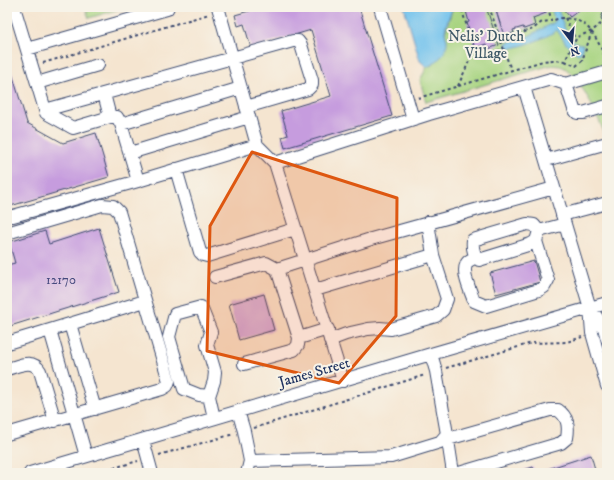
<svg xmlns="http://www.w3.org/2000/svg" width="614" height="480" viewBox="0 0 614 480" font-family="'IM FELL DW Pica',serif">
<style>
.green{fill:#a8d481;stroke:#628270}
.water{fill:#72c2ed;stroke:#4678a6}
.building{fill:#c69cde}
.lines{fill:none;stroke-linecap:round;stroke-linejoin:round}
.minor-casing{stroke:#3c4a6f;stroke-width:14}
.path{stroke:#3c4a6f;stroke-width:2;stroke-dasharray:3 3;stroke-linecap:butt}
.minor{stroke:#fff;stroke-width:12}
.marked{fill:#de5710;fill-opacity:0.2;stroke:#de5710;stroke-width:3;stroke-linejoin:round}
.labels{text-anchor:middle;stroke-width:4;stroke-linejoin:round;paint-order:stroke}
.number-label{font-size:13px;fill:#464a7e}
.park-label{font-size:15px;fill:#3e5867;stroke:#f7f3e8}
.street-label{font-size:15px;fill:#1b2f5e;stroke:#f7f3e8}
</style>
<rect width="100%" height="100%" fill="#f7f3e8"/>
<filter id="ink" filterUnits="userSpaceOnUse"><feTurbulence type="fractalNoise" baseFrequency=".025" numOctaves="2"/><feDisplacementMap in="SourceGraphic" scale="8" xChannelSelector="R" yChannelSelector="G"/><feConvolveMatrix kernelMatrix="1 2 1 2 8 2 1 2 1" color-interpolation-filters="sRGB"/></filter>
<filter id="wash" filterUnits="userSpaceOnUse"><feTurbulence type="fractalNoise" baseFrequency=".012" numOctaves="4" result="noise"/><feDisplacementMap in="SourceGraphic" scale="16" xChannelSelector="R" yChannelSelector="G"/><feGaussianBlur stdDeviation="0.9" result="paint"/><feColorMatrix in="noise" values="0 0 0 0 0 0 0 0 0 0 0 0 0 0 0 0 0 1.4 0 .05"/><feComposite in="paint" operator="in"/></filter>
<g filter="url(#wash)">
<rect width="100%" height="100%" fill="#f5e5d0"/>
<path class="green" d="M 85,7 L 127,7 L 89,18 Z
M 453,7 L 607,7 L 607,138 C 598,119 583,81 566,69 C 561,65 554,65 548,66 L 426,102 L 420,80 L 427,67 L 434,64 L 447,41 L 445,33 Z"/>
<path class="water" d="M 404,7 L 453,7 C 450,15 446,23 445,31 C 445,35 446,37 447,40 C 448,52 437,63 427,67 L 420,61 Z
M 551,7 L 557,7 C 563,20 566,45 583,44 L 581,53 L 577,54 L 574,50 L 567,45 L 557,30 C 542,40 526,45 508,49 L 506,43 L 527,37 L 555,22 Z"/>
<g id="blocks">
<path class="building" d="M 263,7 L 359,7 L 392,116 L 285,148 L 282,137 L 288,135 L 281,111 L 331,96 L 311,30 L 251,48 L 244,24 L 238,26 L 235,15 Z
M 469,7 L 486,7 L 499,45 L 488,49 L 486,44 L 475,48 L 467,23 L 469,22 L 466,11 L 470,9 Z
M 495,7 L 544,7 L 546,13 L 533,18 L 535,25 L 524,29 L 523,27 L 513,30 L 514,33 L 504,36 Z
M 561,7 L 583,7 L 570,17 Z
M 607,10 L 607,25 L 603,22 L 601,18 L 603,13 Z
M 7,57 L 27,123 L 63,143 L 96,133 L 109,177 L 7,207 Z
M 99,228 L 119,292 L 7,327 L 7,265 L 15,263 L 9,242 L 45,231 L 49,244 Z
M 534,261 L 540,282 L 496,294 L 490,273 Z
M 264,294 L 274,330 L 239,340 L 229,304 Z
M 591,455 L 596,473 L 535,473 Z
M 533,467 L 535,473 L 514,473 Z"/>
</g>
</g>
<g filter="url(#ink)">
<use href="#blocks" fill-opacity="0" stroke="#3c4a6f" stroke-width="1"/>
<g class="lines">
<g class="minor-casing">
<path id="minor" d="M 14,7 L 46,113 L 73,128 L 110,117 L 117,117 L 121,124 L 138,181
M 218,7 L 257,145
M 380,7 L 413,119
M 27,49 L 167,9 L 168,7
M 37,83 L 98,65
M 566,84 L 574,109 L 577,113 L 583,113 L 607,106
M 524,87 L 590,308 L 592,333 L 607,386
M 104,94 L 110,117
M 45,110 L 293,41 L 298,41 L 301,45 L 312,80 L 312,85 L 308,89 L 246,107
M 121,124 L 241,88
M 130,153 L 249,117
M 546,160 L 607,143
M 176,169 L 200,252 L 203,255 L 207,256 L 295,229
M 562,215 L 607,203
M 7,216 L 13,216 L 138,181 L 257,145 L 275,163
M 527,224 L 534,225 L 539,231 L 536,241 L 531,244 L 479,260 C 473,254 472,248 473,240 Z
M 539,231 L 565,224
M 7,233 L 102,205 L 113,206 L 119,212 L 169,381 L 167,386 L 162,389 L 7,434
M 476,257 C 472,259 467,261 466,265 C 462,274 471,292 474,301 L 486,306 L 539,290 L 544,287 L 548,280 L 536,241
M 215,277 L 266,263 L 277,269
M 315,290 L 433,255
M 591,309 L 604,328 L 607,339
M 70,324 L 95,409
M 299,338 L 277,269 L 371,239 L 554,188
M 330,340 L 346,334 L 368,329 L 380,328 L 391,329 L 436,316 L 443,310 L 447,299 L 433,255 L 428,222
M 7,343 L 50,330
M 244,364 L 294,350 L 298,345 L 299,338 L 328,329
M 7,369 C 19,366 32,358 40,371 L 55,421
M 343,381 L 275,163 L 429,114 L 551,79 L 566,84 L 607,72
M 209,396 L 199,395 L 184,389 L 169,337 L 175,314 L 201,307 L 211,332 L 207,345 L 215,372 L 214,381 L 209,396 L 214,418
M 238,411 L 244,431 L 250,461 L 247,473
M 447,434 L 453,473
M 448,439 L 550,410 L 558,410 C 568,417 569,426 567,438 L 561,443 L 459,473
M 143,440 L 152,473
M 86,456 L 50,330 L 145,301
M 250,461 L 391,457 L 440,442 L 447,434 L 436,371 L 431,354
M 30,473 L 431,354 L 607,303"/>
</g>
<path class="path" d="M 489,7 L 511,70
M 548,7 L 551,19 L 551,21 C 555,20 559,18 563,18 C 590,18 597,40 607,61
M 565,18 L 576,40
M 501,40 L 533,29 L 542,22 L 551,21
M 474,50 L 490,53 L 504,49
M 565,61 L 576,66 L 582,61 L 592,31
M 43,63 L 209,14
M 458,86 L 474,50 L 461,7
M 418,98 L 543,61 L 553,60 L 565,61 L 577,37 L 592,31 L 603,22
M 446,368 L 532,343 L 567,342 L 582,337
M 254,428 L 425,375
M 159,455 L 234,434
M 96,473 L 138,461"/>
<use href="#minor" class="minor"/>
</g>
</g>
<path class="marked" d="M 252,152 L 397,198 L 396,316 L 339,383 L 207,351 L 210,226 Z"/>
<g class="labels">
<g class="number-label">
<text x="61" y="284">12170</text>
</g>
<g class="park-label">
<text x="486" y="41">Nelis' Dutch<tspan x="486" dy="17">Village</tspan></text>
</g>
<g class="street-label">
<text transform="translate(314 372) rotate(-16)" y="5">James Street</text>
</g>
</g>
<rect width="614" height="480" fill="none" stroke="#f7f3e8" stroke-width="24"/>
<g transform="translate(572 42) rotate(164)" stroke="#f7f3e8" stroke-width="3" paint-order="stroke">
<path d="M0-3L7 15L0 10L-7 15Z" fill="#1b2f5e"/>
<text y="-6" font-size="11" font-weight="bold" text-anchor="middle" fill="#1b2f5e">N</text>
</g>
</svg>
